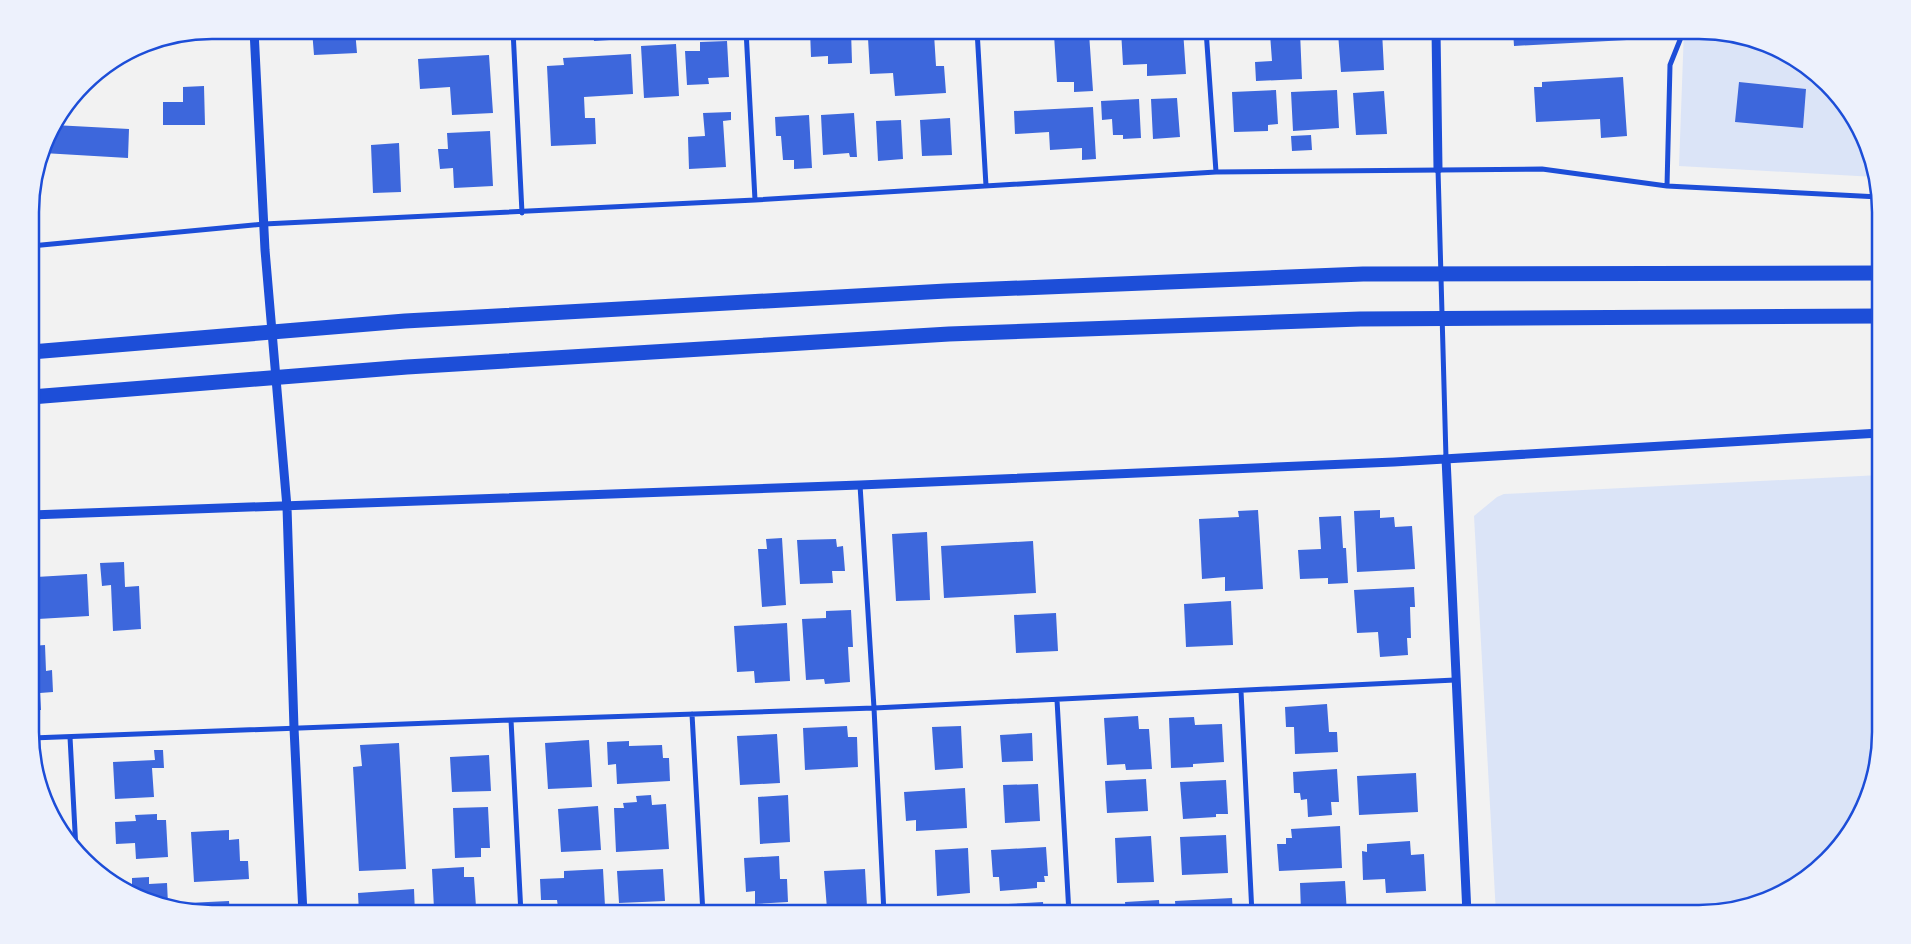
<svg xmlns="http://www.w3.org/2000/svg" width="1911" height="944" viewBox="0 0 1911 944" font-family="Roboto,sans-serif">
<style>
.green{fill:#dbe4f7}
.building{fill:#3d67dc}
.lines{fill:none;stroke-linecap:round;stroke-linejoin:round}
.minor{stroke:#1d4ed8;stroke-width:5}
.tertiary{stroke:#1d4ed8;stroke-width:9}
.motorway{stroke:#1d4ed8;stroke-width:15}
.rim{fill:none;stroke:#1d4ed8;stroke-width:2.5}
</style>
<rect width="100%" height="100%" fill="#f2f2f2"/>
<path class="green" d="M 1684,30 L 1699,30 L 1779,49 L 1844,101 L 1875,177 L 1679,166 Z
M 1880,475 L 1881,732 L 1862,812 L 1836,852 L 1800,883 L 1711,914 L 1496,914 L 1474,516 L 1497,497 L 1504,494 Z"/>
<path class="building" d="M 312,30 L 355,30 L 357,53 L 314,55 Z
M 593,30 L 625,30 L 625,39 L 594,41 Z
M 692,30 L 726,30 L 726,32 L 692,33 Z
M 810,30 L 851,30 L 852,63 L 828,64 L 828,56 L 811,57 Z
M 1121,30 L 1183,30 L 1186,74 L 1147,76 L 1147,64 L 1123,65 Z
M 1513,30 L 1627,30 L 1627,40 L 1514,46 Z
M 1382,31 L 1384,70 L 1341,72 L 1338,33 Z
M 1300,32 L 1302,79 L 1256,81 L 1255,62 L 1272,61 L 1270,34 Z
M 1089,33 L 1093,91 L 1074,92 L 1074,82 L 1057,82 L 1054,35 Z
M 934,34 L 936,66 L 944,66 L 946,93 L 895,96 L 893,73 L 870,74 L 868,38 Z
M 727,41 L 729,77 L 708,78 L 709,84 L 687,85 L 685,51 L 700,51 L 700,42 Z
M 676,44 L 679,96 L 644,98 L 641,46 Z
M 631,54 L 633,94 L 584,97 L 585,118 L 595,118 L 596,144 L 551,146 L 547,66 L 564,65 L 563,58 Z
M 489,55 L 493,113 L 452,115 L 450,87 L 420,89 L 418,59 Z
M 1623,77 L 1627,136 L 1601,138 L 1600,119 L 1536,122 L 1534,87 L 1542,87 L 1542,82 Z
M 1739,82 L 1806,89 L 1803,128 L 1735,122 Z
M 204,86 L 205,125 L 163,125 L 163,102 L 183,102 L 183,87 Z
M 1276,90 L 1278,124 L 1268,125 L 1268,131 L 1234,132 L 1232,92 Z
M 1337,90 L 1339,128 L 1293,131 L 1291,92 Z
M 1384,91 L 1387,134 L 1356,135 L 1353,93 Z
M 1177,98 L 1180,137 L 1153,139 L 1151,99 Z
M 1139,99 L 1141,138 L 1123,139 L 1123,135 L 1113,135 L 1112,119 L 1102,120 L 1101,101 Z
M 1093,107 L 1096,159 L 1082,160 L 1082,148 L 1050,150 L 1049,132 L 1015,134 L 1014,111 Z
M 731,112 L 731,120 L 723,121 L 726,167 L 689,169 L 688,137 L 705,136 L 703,113 Z
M 854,113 L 857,157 L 850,157 L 849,153 L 823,155 L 821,115 Z
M 809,115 L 812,168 L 794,169 L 794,160 L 783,160 L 781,136 L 776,136 L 775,117 Z
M 950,118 L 952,155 L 922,156 L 920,120 Z
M 901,120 L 903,159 L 878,161 L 876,121 Z
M 54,125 L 129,129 L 128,158 L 43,153 L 49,131 Z
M 490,131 L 493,186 L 454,188 L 453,168 L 440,169 L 438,149 L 448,149 L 447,133 Z
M 1311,135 L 1312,150 L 1292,151 L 1291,136 Z
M 399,143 L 401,192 L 373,193 L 371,145 Z
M 1258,510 L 1263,589 L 1225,591 L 1225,577 L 1202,579 L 1199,519 L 1239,517 L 1238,511 Z
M 1380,510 L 1380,518 L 1394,517 L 1395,527 L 1412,526 L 1415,569 L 1357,572 L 1354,511 Z
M 1341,516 L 1343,548 L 1346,548 L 1348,583 L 1328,584 L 1328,578 L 1300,579 L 1298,550 L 1321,549 L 1319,517 Z
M 927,532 L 930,600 L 896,601 L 892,534 Z
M 782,538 L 786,605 L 762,607 L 758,549 L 767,549 L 766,539 Z
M 836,539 L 837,547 L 843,546 L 845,571 L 832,571 L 833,583 L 800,584 L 797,540 Z
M 1033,541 L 1036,593 L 944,598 L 941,546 Z
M 124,562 L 125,587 L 139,586 L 141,629 L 113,631 L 111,585 L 102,586 L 100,563 Z
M 87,574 L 89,616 L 38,619 L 36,577 Z
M 1414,587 L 1415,607 L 1410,607 L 1411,638 L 1407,638 L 1408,655 L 1380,657 L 1378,632 L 1357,633 L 1354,590 Z
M 1231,601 L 1233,645 L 1186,647 L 1184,604 Z
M 851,610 L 853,647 L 848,647 L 850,682 L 825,684 L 824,679 L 806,680 L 802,619 L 826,618 L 826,611 Z
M 1056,613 L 1058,651 L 1016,653 L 1014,615 Z
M 787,623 L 790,681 L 755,683 L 754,671 L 737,672 L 734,626 Z
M 45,645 L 46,671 L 52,670 L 53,692 L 40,693 L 41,710 L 32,710 L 31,646 Z
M 1327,704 L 1329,732 L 1337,732 L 1338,752 L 1295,754 L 1294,727 L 1286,727 L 1285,707 Z
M 1138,716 L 1139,729 L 1149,729 L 1152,769 L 1126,770 L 1125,764 L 1107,765 L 1104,718 Z
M 1194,717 L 1195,725 L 1222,724 L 1224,762 L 1193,764 L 1193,767 L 1171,768 L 1169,718 Z
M 847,726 L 848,737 L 857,737 L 858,767 L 805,770 L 803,728 Z
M 961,726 L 963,768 L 935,770 L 932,727 Z
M 1032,733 L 1033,761 L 1002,762 L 1000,735 Z
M 777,734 L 780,783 L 740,785 L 737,736 Z
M 589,740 L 592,787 L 548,789 L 545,743 Z
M 629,741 L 629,746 L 662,745 L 663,758 L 669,758 L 670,781 L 617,784 L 616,764 L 608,765 L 607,742 Z
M 399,743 L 406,869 L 359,871 L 353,767 L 362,766 L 360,745 Z
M 154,750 L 163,750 L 164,768 L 152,768 L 154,797 L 115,799 L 113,762 L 155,760 Z
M 489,755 L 491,791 L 452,792 L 450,757 Z
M 1337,769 L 1339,802 L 1331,802 L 1332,815 L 1308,817 L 1307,799 L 1301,800 L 1300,793 L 1294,793 L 1293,772 Z
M 1416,773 L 1418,812 L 1359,815 L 1357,776 Z
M 1146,779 L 1148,811 L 1107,813 L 1105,781 Z
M 1226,780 L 1228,814 L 1216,814 L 1216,817 L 1183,819 L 1180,782 Z
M 1038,784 L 1040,821 L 1005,823 L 1003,785 Z
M 965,788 L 967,828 L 916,831 L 916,820 L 906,821 L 904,792 Z
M 651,795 L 652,805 L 666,804 L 669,849 L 616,852 L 614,808 L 624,808 L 623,803 L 637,802 L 636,796 Z
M 788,795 L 790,842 L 760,844 L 758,797 Z
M 598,806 L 601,850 L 561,852 L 558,809 Z
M 488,807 L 490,848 L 481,848 L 481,857 L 455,858 L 453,808 Z
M 157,814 L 157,820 L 166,820 L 168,857 L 136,859 L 135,843 L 116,844 L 115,822 L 136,821 L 135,815 Z
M 1340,826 L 1342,868 L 1279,871 L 1277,844 L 1286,844 L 1286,838 L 1292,838 L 1291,829 Z
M 229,830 L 229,840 L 239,839 L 240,861 L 248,861 L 249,879 L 194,882 L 191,832 Z
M 1226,835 L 1228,873 L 1182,875 L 1180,837 Z
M 1151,836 L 1154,882 L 1117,883 L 1115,838 Z
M 1410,841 L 1411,855 L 1424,854 L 1426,891 L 1386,893 L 1385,879 L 1363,880 L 1362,851 L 1367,852 L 1367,844 Z
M 1046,847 L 1048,876 L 1044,876 L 1045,882 L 1037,882 L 1037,888 L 1000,891 L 999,877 L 993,877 L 991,850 Z
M 968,848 L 970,893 L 937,896 L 935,850 Z
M 779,856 L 780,879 L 787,879 L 788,902 L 755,904 L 755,891 L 746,892 L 744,858 Z
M 464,867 L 464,877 L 474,877 L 476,907 L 434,909 L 432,869 Z
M 603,869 L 605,906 L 558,907 L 557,900 L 541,900 L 540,879 L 564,878 L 564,871 Z
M 663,869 L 665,901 L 619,903 L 617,871 Z
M 865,869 L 867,907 L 827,909 L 824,871 Z
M 149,877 L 149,884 L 167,883 L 168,904 L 132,895 L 119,885 L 132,884 L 132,878 Z
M 1345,881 L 1347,914 L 1312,914 L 1312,911 L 1301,912 L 1300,883 Z
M 414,889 L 415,914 L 359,914 L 358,893 Z
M 1232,898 L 1233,914 L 1176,914 L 1175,901 Z
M 1159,900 L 1160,914 L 1126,914 L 1125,902 Z
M 229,901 L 230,914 L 212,914 L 188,908 L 187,903 Z
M 1043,902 L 1044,914 L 990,914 L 989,905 Z
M 975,911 L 975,914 L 951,914 L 951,912 Z"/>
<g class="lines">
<path class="minor" d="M 513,30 L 522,213
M 746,30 L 755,200
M 977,30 L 986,186
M 1206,30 L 1216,172
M 1438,169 L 1446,458
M 1667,186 L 1670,65 L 1684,30
M 31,246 L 264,224 L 755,200 L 1216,172 L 1542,169 L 1667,186 L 1879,197
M 860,485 L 874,708 L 884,914
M 1241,691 L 1252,914
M 1057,700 L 1069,914
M 692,714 L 703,914
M 511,720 L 521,914
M 70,737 L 76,850
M 32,738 L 511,720 L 874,708 L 1455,680"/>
<path class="tertiary" d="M 254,30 L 265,250 L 287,507 L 294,728 L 303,914
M 1436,30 L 1438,169
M 1446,458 L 1467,914
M 31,515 L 860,485 L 1394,462 L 1880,433"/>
<path class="motorway" d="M 31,352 L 405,321 L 946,291 L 1363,274 L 1880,273
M 31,397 L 407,367 L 949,334 L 1360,319 L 1880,316"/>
</g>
<path d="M0 0H1911V944H0ZM212 39H1699A173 173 0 0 1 1872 212V732A173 173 0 0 1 1699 905H212A173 173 0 0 1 39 732V212A173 173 0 0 1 212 39Z" fill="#edf1fc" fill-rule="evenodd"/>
<path class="rim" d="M212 39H1699A173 173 0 0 1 1872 212V732A173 173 0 0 1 1699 905H212A173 173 0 0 1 39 732V212A173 173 0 0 1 212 39Z"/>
</svg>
